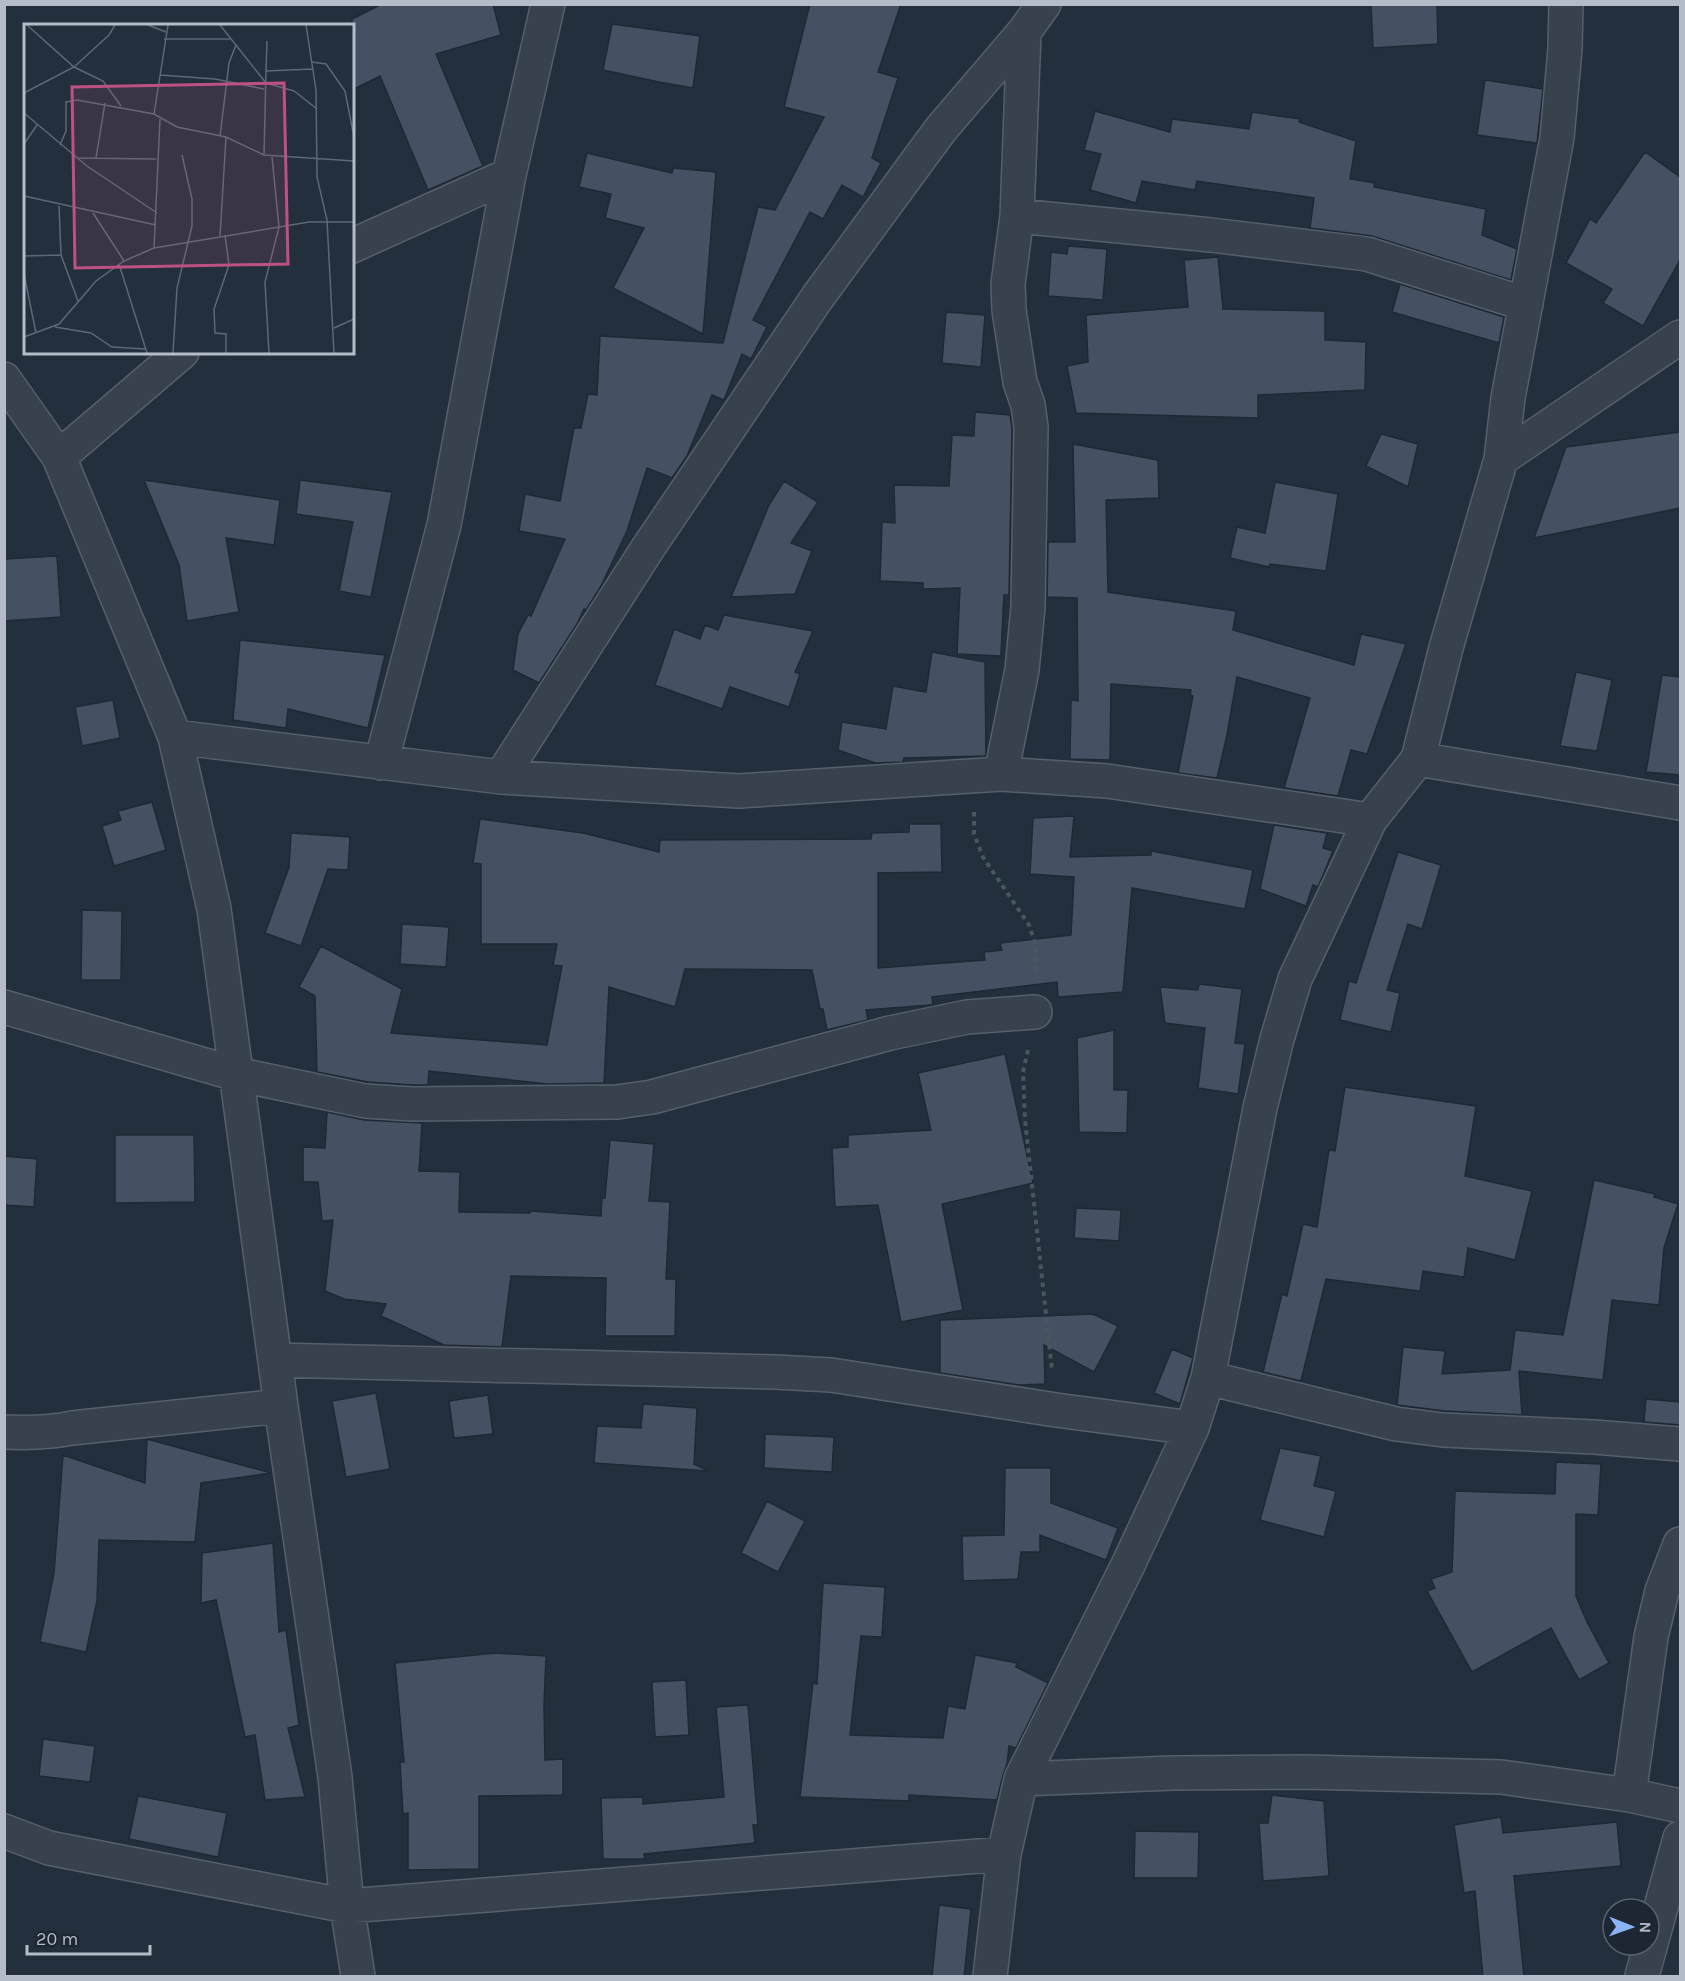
<svg xmlns="http://www.w3.org/2000/svg" width="1685" height="1981" viewBox="0 0 1685 1981" font-family="Karla,sans-serif">
<style>
.building{fill:#455162;stroke:#1f2835;stroke-width:1.5}
.lines{fill:none;stroke-linecap:round;stroke-linejoin:round}
.minor-casing{stroke:#565f6c;stroke-width:36}
.path{stroke:#44595c;stroke-width:4;stroke-dasharray:4.5 4.5;stroke-linecap:butt}
.minor{stroke:#38414e;stroke-width:33}
.inset-road{fill:none;stroke:#5e6776;stroke-width:1.5}
.view{fill:#bd5182;fill-opacity:0.15;stroke:#bd5182;stroke-width:3}
.inset-edge{fill:none;stroke:#b4bcc9;stroke-width:3}
</style>
<rect width="100%" height="100%" fill="#242f3e"/>
<path class="building" d="M 382,4 L 493,4 L 501,35 L 436,54 L 483,166 L 428,190 L 380,76 L 352,90 L 352,19 Z
M 810,4 L 901,4 L 878,72 L 898,78 L 872,158 L 881,163 L 863,197 L 842,185 L 823,219 L 810,212 L 753,320 L 767,327 L 751,359 L 742,354 L 724,400 L 712,395 L 687,456 L 672,478 L 647,468 L 627,531 L 601,586 L 586,610 L 584,609 L 577,624 L 539,683 L 513,670 L 518,634 L 528,615 L 531,616 L 565,539 L 519,531 L 525,494 L 560,501 L 574,428 L 581,428 L 588,394 L 597,395 L 600,336 L 723,343 L 758,207 L 775,210 L 824,117 L 784,107 Z
M 1371,4 L 1437,4 L 1438,44 L 1373,48 Z
M 612,24 L 700,36 L 693,88 L 659,82 L 603,70 Z
M 1485,80 L 1543,89 L 1537,143 L 1477,135 Z
M 1095,111 L 1170,132 L 1172,119 L 1249,129 L 1252,112 L 1300,119 L 1299,122 L 1356,141 L 1350,179 L 1375,183 L 1374,187 L 1486,209 L 1482,235 L 1517,249 L 1511,280 L 1372,236 L 1310,228 L 1314,198 L 1197,181 L 1195,190 L 1142,181 L 1136,203 L 1090,190 L 1101,154 L 1084,150 Z
M 1645,152 L 1680,177 L 1680,260 L 1643,326 L 1603,303 L 1612,289 L 1566,263 L 1590,219 L 1596,223 Z
M 587,153 L 672,173 L 673,168 L 716,172 L 703,334 L 613,288 L 644,228 L 605,218 L 611,194 L 579,187 Z
M 1068,246 L 1107,249 L 1103,300 L 1048,296 L 1051,252 L 1067,254 Z
M 1218,257 L 1223,309 L 1325,311 L 1325,340 L 1366,342 L 1365,390 L 1258,395 L 1258,418 L 1076,413 L 1067,366 L 1088,362 L 1086,315 L 1188,307 L 1184,260 Z
M 1400,284 L 1504,317 L 1499,343 L 1392,312 Z
M 946,312 L 985,315 L 981,367 L 942,363 Z
M 975,412 L 1010,415 L 1012,428 L 1009,595 L 1004,595 L 1001,656 L 957,654 L 960,588 L 923,589 L 923,583 L 880,581 L 882,522 L 895,523 L 894,485 L 949,486 L 952,435 L 974,436 Z
M 1680,432 L 1680,508 L 1534,538 L 1566,447 Z
M 1381,434 L 1418,444 L 1408,487 L 1366,466 Z
M 1073,444 L 1158,460 L 1159,498 L 1106,500 L 1108,592 L 1236,611 L 1233,630 L 1354,665 L 1361,634 L 1406,644 L 1367,754 L 1351,750 L 1338,796 L 1284,788 L 1310,698 L 1237,677 L 1227,735 L 1217,778 L 1178,773 L 1193,696 L 1190,695 L 1191,690 L 1111,684 L 1110,760 L 1070,759 L 1071,700 L 1078,701 L 1077,598 L 1047,597 L 1048,542 L 1075,542 Z
M 144,480 L 280,500 L 274,545 L 226,538 L 239,612 L 187,621 L 179,565 Z
M 300,480 L 392,492 L 371,597 L 339,591 L 353,522 L 296,514 Z
M 784,481 L 818,502 L 791,543 L 812,551 L 795,594 L 731,597 L 769,505 Z
M 1275,482 L 1338,494 L 1326,571 L 1270,564 L 1269,567 L 1230,558 L 1237,527 L 1265,533 Z
M 57,556 L 61,617 L 4,621 L 4,559 Z
M 724,615 L 813,631 L 795,672 L 800,674 L 789,707 L 730,687 L 722,709 L 655,685 L 674,629 L 700,639 L 705,625 L 718,630 Z
M 240,640 L 385,655 L 368,728 L 288,709 L 286,728 L 233,720 Z
M 932,652 L 985,662 L 986,756 L 904,758 L 903,762 L 875,763 L 838,750 L 842,722 L 886,729 L 893,686 L 926,692 Z
M 1576,672 L 1612,680 L 1597,751 L 1560,746 Z
M 1662,675 L 1680,677 L 1680,775 L 1646,772 Z
M 113,700 L 120,738 L 82,746 L 75,707 Z
M 152,802 L 166,850 L 114,866 L 102,826 L 121,820 L 118,811 Z
M 1074,816 L 1070,857 L 1151,855 L 1151,851 L 1253,870 L 1245,909 L 1132,888 L 1123,992 L 1058,997 L 1057,982 L 932,997 L 933,1005 L 931,1005 L 866,1010 L 868,1020 L 827,1030 L 823,1009 L 820,1009 L 812,970 L 685,969 L 675,1007 L 609,987 L 604,1083 L 548,1084 L 429,1071 L 428,1085 L 412,1085 L 368,1082 L 317,1072 L 315,996 L 299,987 L 321,946 L 402,989 L 391,1033 L 547,1045 L 562,966 L 553,965 L 557,944 L 481,944 L 481,864 L 473,863 L 480,819 L 583,833 L 659,852 L 660,840 L 871,839 L 872,833 L 909,832 L 909,824 L 941,824 L 942,872 L 878,873 L 878,968 L 985,960 L 984,952 L 1002,950 L 1000,943 L 1071,935 L 1074,877 L 1030,874 L 1033,818 Z
M 1274,825 L 1327,833 L 1323,848 L 1333,851 L 1318,887 L 1313,885 L 1306,906 L 1260,889 Z
M 291,833 L 350,837 L 348,870 L 328,869 L 301,946 L 265,933 L 289,867 Z
M 1398,852 L 1441,865 L 1422,929 L 1408,924 L 1387,990 L 1400,993 L 1391,1032 L 1340,1020 L 1349,981 L 1356,983 Z
M 82,910 L 122,911 L 121,980 L 81,980 Z
M 402,924 L 449,927 L 446,967 L 400,964 Z
M 1199,984 L 1242,989 L 1235,1043 L 1245,1044 L 1238,1094 L 1198,1088 L 1205,1028 L 1165,1023 L 1160,987 L 1198,990 Z
M 1114,1030 L 1114,1090 L 1128,1090 L 1127,1133 L 1079,1132 L 1077,1038 Z
M 1005,1054 L 1033,1183 L 942,1204 L 963,1310 L 901,1322 L 878,1205 L 835,1207 L 832,1148 L 848,1147 L 848,1135 L 931,1130 L 918,1073 Z
M 1345,1087 L 1476,1106 L 1465,1176 L 1532,1191 L 1515,1260 L 1468,1248 L 1464,1277 L 1423,1271 L 1420,1291 L 1326,1279 L 1301,1381 L 1263,1372 L 1282,1294 L 1287,1296 L 1303,1224 L 1317,1227 L 1329,1150 L 1335,1151 Z
M 327,1112 L 364,1120 L 422,1123 L 419,1171 L 460,1172 L 459,1212 L 530,1213 L 530,1211 L 601,1216 L 602,1198 L 605,1198 L 610,1140 L 654,1144 L 649,1201 L 670,1202 L 666,1279 L 676,1279 L 675,1336 L 605,1336 L 606,1278 L 511,1276 L 502,1347 L 444,1345 L 381,1316 L 386,1304 L 344,1299 L 325,1291 L 333,1220 L 322,1221 L 318,1182 L 303,1182 L 303,1147 L 325,1148 Z
M 115,1135 L 194,1135 L 195,1202 L 115,1203 Z
M 4,1156 L 37,1159 L 34,1207 L 4,1205 Z
M 1594,1180 L 1655,1194 L 1654,1197 L 1678,1204 L 1664,1248 L 1659,1305 L 1612,1300 L 1603,1380 L 1519,1371 L 1522,1415 L 1445,1411 L 1397,1405 L 1403,1347 L 1445,1351 L 1442,1374 L 1510,1370 L 1515,1330 L 1563,1335 Z
M 1076,1208 L 1121,1210 L 1119,1241 L 1074,1238 Z
M 1093,1314 L 1118,1326 L 1094,1372 L 1044,1345 L 1045,1384 L 1019,1385 L 940,1373 L 940,1320 Z
M 1172,1349 L 1193,1358 L 1180,1404 L 1154,1393 Z
M 376,1393 L 390,1469 L 346,1477 L 332,1401 Z
M 488,1395 L 493,1434 L 454,1438 L 449,1401 Z
M 1646,1399 L 1680,1402 L 1680,1425 L 1644,1422 Z
M 643,1404 L 697,1408 L 694,1464 L 709,1471 L 594,1463 L 597,1426 L 641,1428 Z
M 765,1434 L 834,1437 L 832,1472 L 764,1468 Z
M 147,1439 L 271,1473 L 201,1483 L 195,1542 L 99,1540 L 97,1601 L 86,1652 L 40,1642 L 54,1573 L 63,1455 L 145,1483 Z
M 1280,1448 L 1321,1456 L 1314,1486 L 1336,1491 L 1324,1537 L 1260,1520 Z
M 1556,1462 L 1601,1464 L 1598,1515 L 1576,1514 L 1576,1596 L 1587,1622 L 1609,1663 L 1579,1680 L 1551,1628 L 1472,1672 L 1427,1591 L 1435,1588 L 1431,1579 L 1452,1572 L 1455,1491 L 1555,1494 Z
M 1005,1468 L 1051,1468 L 1051,1503 L 1118,1528 L 1106,1560 L 1040,1535 L 1040,1552 L 1021,1552 L 1018,1579 L 963,1581 L 962,1536 L 1004,1535 Z
M 767,1501 L 805,1521 L 778,1572 L 741,1553 Z
M 273,1543 L 279,1632 L 286,1630 L 299,1725 L 288,1728 L 305,1797 L 265,1800 L 255,1735 L 245,1737 L 216,1600 L 201,1603 L 202,1553 Z
M 823,1583 L 885,1587 L 882,1637 L 861,1636 L 850,1735 L 943,1738 L 948,1706 L 965,1709 L 975,1655 L 1017,1663 L 1016,1667 L 1048,1683 L 1016,1748 L 1009,1746 L 1007,1764 L 1003,1775 L 997,1800 L 909,1795 L 909,1801 L 800,1797 L 813,1683 L 817,1684 Z
M 495,1653 L 546,1656 L 544,1706 L 545,1760 L 563,1759 L 563,1795 L 479,1796 L 479,1869 L 408,1870 L 408,1813 L 403,1814 L 400,1762 L 404,1762 L 395,1663 Z
M 686,1680 L 689,1735 L 655,1737 L 652,1682 Z
M 748,1705 L 758,1825 L 753,1825 L 755,1843 L 644,1854 L 645,1859 L 603,1859 L 601,1798 L 643,1797 L 643,1804 L 724,1797 L 716,1707 Z
M 43,1739 L 95,1746 L 90,1782 L 39,1776 Z
M 1272,1795 L 1324,1801 L 1329,1876 L 1263,1881 L 1259,1823 L 1268,1823 Z
M 138,1796 L 227,1813 L 218,1857 L 129,1839 Z
M 1501,1817 L 1503,1833 L 1617,1822 L 1621,1866 L 1514,1876 L 1524,1977 L 1483,1977 L 1475,1891 L 1464,1893 L 1454,1825 Z
M 1135,1831 L 1199,1832 L 1198,1878 L 1134,1878 Z
M 939,1905 L 971,1909 L 964,1977 L 932,1977 Z"/>
<g class="lines">
<g class="minor-casing">
<path id="minor" d="M 1017,216 L 1211,235 L 1367,254 L 1526,304
M 352,246 L 509,175
M 4,379 L 59,457 L 175,737 L 214,909 L 281,1406 L 335,1777 L 347,1906 L 358,1976
M 59,457 L 182,352
M 1501,459 L 1680,337
M 175,737 L 501,777 L 739,791 L 1001,774 L 1107,781 L 1370,820
M 1418,759 L 1680,803
M 381,763 L 444,525 L 509,175 L 548,4
M 1001,774 L 1022,670 L 1028,607 L 1031,427 L 1028,405 L 1020,382 L 1009,310 L 1008,284 L 1017,216 L 1024,32
M 501,777 L 648,548 L 817,298 L 941,129 L 1024,32 L 1044,4
M 4,1007 L 236,1074 L 365,1101 L 412,1104 L 617,1102 L 652,1097 L 890,1033 L 967,1017 L 1035,1012
M 275,1360 L 775,1372 L 831,1375 L 1056,1410 L 1192,1428
M 1208,1378 L 1396,1424 L 1443,1430 L 1594,1437 L 1680,1444
M 4,1432 C 28,1433 49,1433 72,1428 L 281,1406
M 1021,1779 L 1173,1773 L 1306,1772 L 1501,1777 L 1629,1795 L 1680,1806
M 1629,1795 L 1651,1637 L 1662,1591 L 1680,1544
M 4,1831 L 49,1848 L 347,1906 L 1004,1854
M 990,1976 L 1004,1854 L 1021,1779 L 1128,1565 L 1192,1428 L 1208,1378 L 1260,1108 L 1277,1039 L 1295,979 L 1370,820 L 1418,759 L 1446,648 L 1501,459 L 1508,398 L 1557,138 L 1565,49 L 1566,4
M 1642,1976 L 1680,1838"/>
</g>
<path class="path" d="M 974,812 L 974,834 L 983,857 L 1029,925 L 1035,943 L 1035,974
M 1028,1050 L 1023,1072 L 1025,1120 L 1052,1370"/>
<use href="#minor" class="minor"/>
</g>
<g transform="translate(24 24)">
<rect width="330" height="330" fill="#242f3e"/>
<path class="inset-road" d="M 3,1 L 50,43 L 79,57 L 97,82M 124,1 L 142,8M 196,1 L 242,59 L 270,67 L 293,85M 282,1 L 292,66 L 293,153 L 303,196 L 310,329M 140,15 L 206,15M 288,38 L 302,40 L 321,67 L 330,113M 242,47 L 243,17M 136,51 L 191,55 L 240,65M 0,69 L 50,43 L 85,11 L 91,1M 0,89 L 63,142 L 133,189M 130,90 L 144,1M 196,112 L 205,39 L 212,21M 0,120 L 13,101M 36,121 L 42,107 L 42,78 L 53,76 L 130,90 L 153,103 L 202,113 L 240,131 L 330,137M 240,131 L 242,47 L 289,45M 52,134 L 132,135M 72,134 L 81,79M 0,172 L 132,201M 35,182 L 37,231M 69,189 L 100,237M 201,211 L 205,241 L 190,285 L 191,309 L 202,310 L 202,329M 196,212 L 202,113M 130,224 L 136,95M 0,232 L 37,231 L 54,277M 95,240 L 123,329M 0,250 L 12,309M 31,303 L 67,309 L 88,323 L 121,325M 310,304 L 330,295M 0,313 L 35,300 L 72,257 L 100,237 L 130,224 L 285,198 L 330,198M 149,329 L 153,264 L 168,202 L 168,175 L 158,131M 245,329 L 241,258 L 255,203 L 248,133"/>
<path class="view" d="M 260,59 L 264,240 L 51,244 L 48,63 Z"/>
<rect width="330" height="330" class="inset-edge"/>
</g>
<rect width="1685" height="1981" fill="none" stroke="#b4bcc9" stroke-width="12"/>
<g transform="translate(1631 1927) rotate(91)"><circle r="28" fill="#1d2633" stroke="#59626f" stroke-width="1.5"/>
<path d="M0-4.5L10 22L0 15L-10 22Z" fill="#8ab4f8"/>
<text y="-9" font-size="16" font-weight="bold" text-anchor="middle" fill="#b4bcc9">N</text>
</g>
<path d="M27 1945v9h123v-9" fill="none" stroke="#b4bcc9" stroke-width="3"/>
<text x="36" y="1945" font-size="18" fill="#b4bcc9" stroke="#1d2633" stroke-width="4.5" paint-order="stroke">20 m</text>
</svg>
